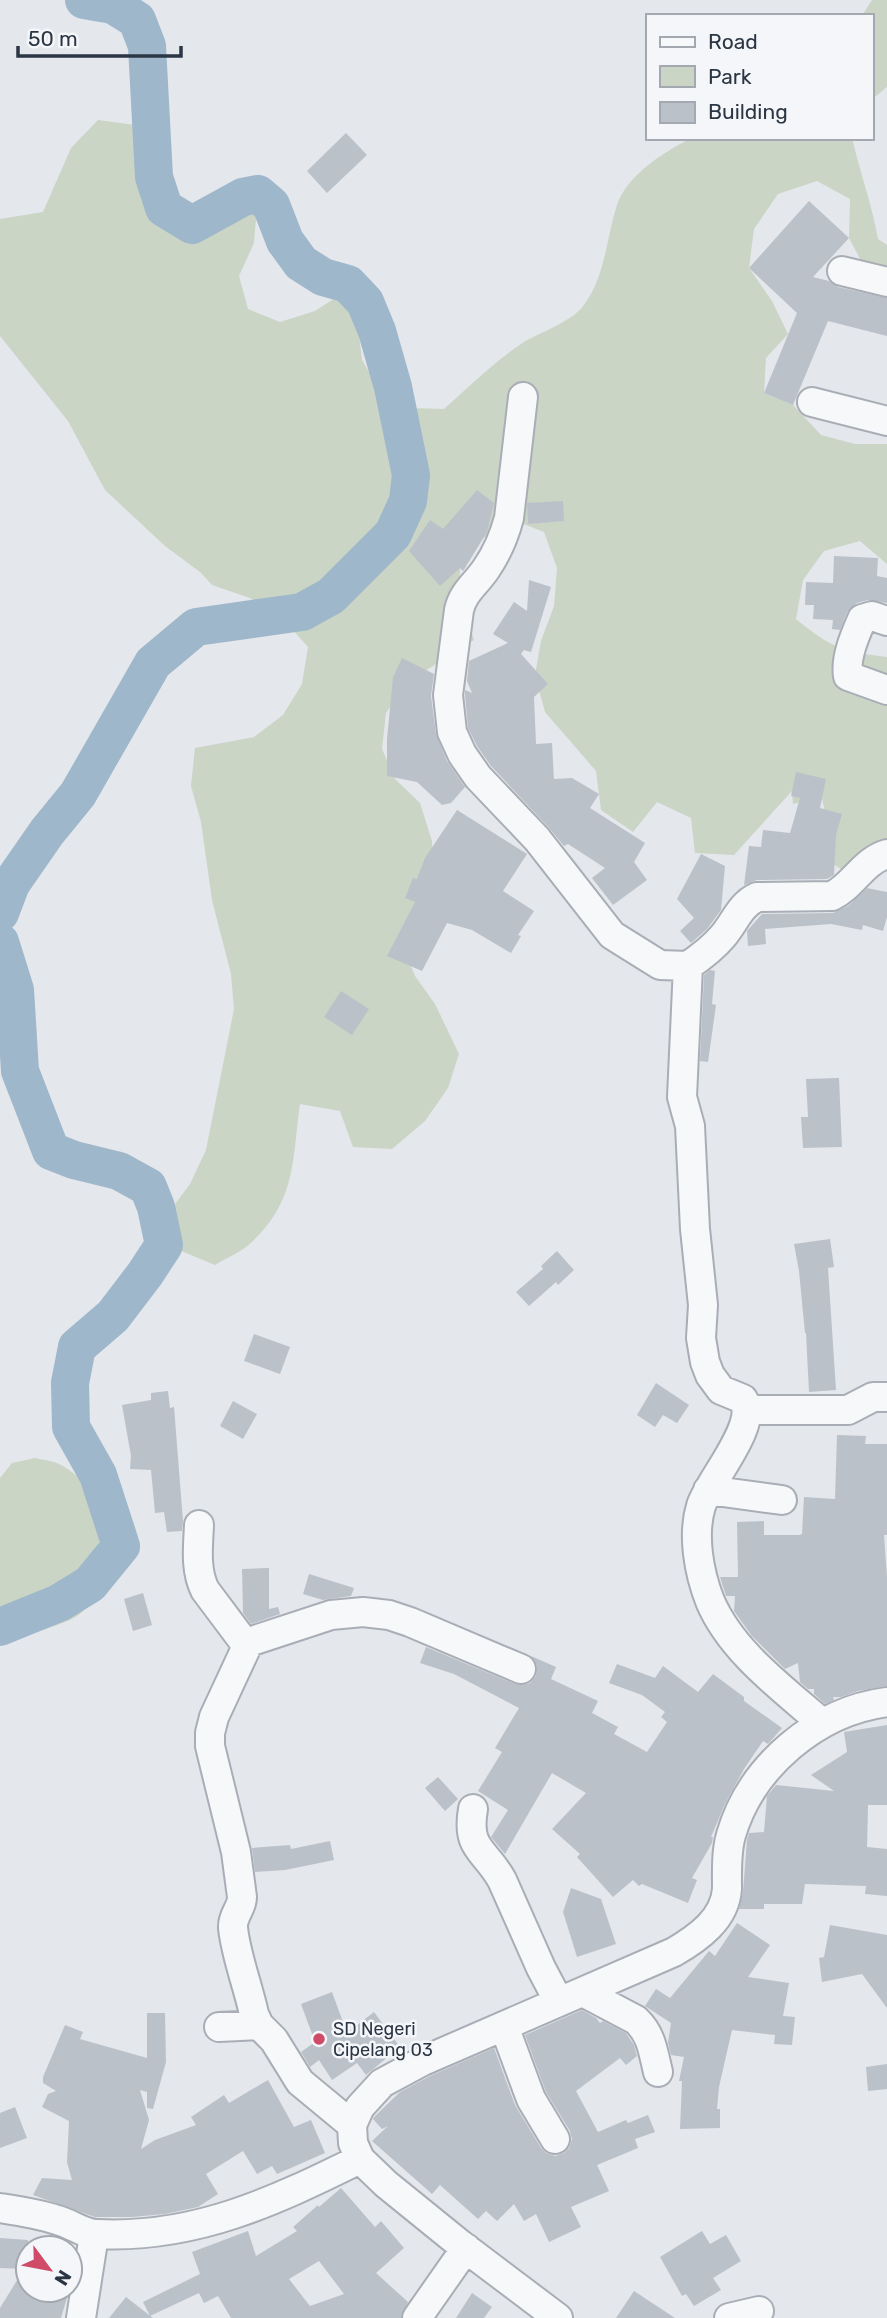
<svg xmlns="http://www.w3.org/2000/svg" width="887" height="2318" viewBox="0 0 887 2318" font-family="Rubik,sans-serif">
<style>
.green{fill:#cad5c5}
.lines{fill:none;stroke-linecap:round;stroke-linejoin:round}
.river{stroke:#9fb7cb;stroke-width:38}
.building{fill:#bbc1c9;fill-rule:evenodd}
.minor-casing{stroke:#a9aeb6;stroke-width:32}
.minor{stroke:#f7f8fa;stroke-width:28}
.poi-dot{fill:#cf4b67;stroke:#f4f6f9;stroke-width:2.5}
.labels{text-anchor:middle;stroke-width:5;stroke-linejoin:round;paint-order:stroke}
.poi-label{font-size:18px;fill:#2b3644;stroke:#f4f6f9;text-anchor:start}
</style>
<rect width="100%" height="100%" fill="#e4e7ec"/>
<path class="green" d="M 872,0 L 887,0 L 887,87 L 871,100 L 871,16 L 862,16 Z
M 98,120 L 135,125 L 140,161 L 141,200 L 163,226 L 196,244 L 223,221 L 257,207 L 254,243 L 239,276 L 248,309 L 280,322 L 315,311 L 343,293 L 358,325 L 362,360 L 380,390 L 409,408 L 444,409 C 469,387 493,363 521,344 C 539,332 571,323 584,305 C 606,275 606,238 617,205 C 628,174 663,153 691,138 L 852,138 C 860,172 872,205 878,239 L 887,245 L 887,284 L 866,270 L 849,238 L 850,199 L 817,181 L 778,194 L 754,229 L 749,268 L 772,301 L 788,334 L 766,358 L 764,393 L 793,405 L 821,435 L 855,444 L 887,444 L 887,564 L 860,541 L 824,551 L 803,580 L 796,619 C 830,647 843,652 887,657 L 887,871 L 860,881 L 828,861 L 827,822 L 822,798 L 793,804 L 792,791 L 734,855 L 695,853 L 691,818 L 657,802 L 633,832 L 601,810 L 596,771 L 545,712 L 535,675 L 541,641 L 554,606 L 557,568 L 544,532 L 511,519 L 461,554 L 459,592 L 474,640 L 406,683 L 386,713 L 382,749 L 395,779 L 420,803 L 432,841 L 433,879 L 402,945 L 415,976 L 435,1004 L 459,1054 L 448,1088 L 425,1121 L 392,1149 L 353,1147 L 340,1111 L 300,1104 C 292,1160 297,1199 252,1242 C 242,1252 226,1258 215,1265 L 179,1250 L 170,1211 L 190,1184 L 206,1150 L 234,1009 L 231,974 L 212,900 L 201,822 L 191,786 L 195,748 L 254,737 L 283,715 L 302,684 L 308,647 L 283,619 L 250,598 L 212,585 L 200,572 L 165,546 L 105,490 L 68,421 L 0,336 L 0,219 L 43,212 L 71,148 Z
M 35,1458 C 44,1460 54,1461 61,1465 C 83,1477 118,1514 121,1539 C 125,1560 98,1600 81,1613 C 66,1626 21,1635 0,1642 L 0,1478 L 12,1463 Z"/>
<g class="lines">
<path class="river" d="M 0,913 L 11,884 L 47,832 L 78,794 L 153,663 L 196,627 L 302,612 L 331,596 L 393,534 L 408,501 L 411,475 L 393,387 L 377,331 L 365,302 L 348,284 L 323,277 L 301,263 L 285,241 L 271,205 L 258,194 L 243,197 L 192,225 L 164,208 L 154,177 L 147,46 L 137,20 L 113,5 L 84,0
M 0,942 L 15,990 L 20,1071 L 51,1151 L 74,1160 L 119,1171 L 148,1187 L 156,1207 L 164,1245 L 145,1274 L 113,1316 L 77,1347 L 70,1383 L 71,1427 L 98,1475 L 121,1546 L 90,1584 L 59,1603 L 0,1627"/>
</g>
<path class="building" d="M 346,133 L 367,155 L 327,193 L 307,171 Z
M 809,201 L 849,238 L 813,277 L 829,281 L 838,287 L 887,298 L 887,336 L 828,321 L 793,405 L 764,393 L 797,313 L 749,268 Z
M 477,490 L 494,503 L 487,532 L 465,568 L 463,571 L 460,568 L 440,586 L 409,551 L 430,520 L 443,529 Z
M 563,501 L 564,521 L 528,524 L 527,503 Z
M 834,556 L 878,558 L 877,576 L 887,578 L 887,603 L 868,600 L 857,603 L 847,612 L 840,630 L 832,629 L 833,620 L 813,619 L 814,605 L 805,605 L 806,582 L 833,583 Z
M 529,580 L 551,587 L 531,652 L 524,650 L 521,654 L 548,684 L 534,697 L 536,744 L 552,743 L 554,779 L 572,778 L 599,794 L 590,808 L 645,843 L 634,862 L 647,880 L 613,905 L 592,878 L 605,868 L 568,844 L 564,846 L 549,828 L 491,766 L 477,746 L 468,728 L 465,695 L 465,690 L 472,693 L 467,681 L 469,661 L 508,643 L 493,634 L 514,602 L 527,611 Z
M 402,658 L 434,674 L 431,696 L 436,734 L 447,761 L 465,787 L 451,803 L 442,805 L 417,782 L 387,776 L 387,739 L 393,677 Z
M 796,772 L 826,779 L 820,808 L 842,814 L 836,835 L 834,875 L 827,879 L 757,880 L 744,885 L 749,846 L 761,847 L 763,830 L 790,833 L 800,798 L 791,796 Z
M 457,810 L 527,854 L 503,891 L 534,911 L 518,935 L 521,936 L 511,953 L 472,930 L 447,923 L 422,971 L 387,956 L 415,902 L 405,898 L 413,878 L 417,879 L 425,858 Z
M 701,854 L 725,866 L 721,910 L 707,929 L 691,943 L 680,931 L 694,918 L 677,899 Z
M 867,888 L 887,892 L 887,917 L 883,931 L 863,925 L 862,930 L 831,924 L 765,929 L 766,944 L 748,946 L 747,931 L 762,914 L 833,913 L 848,906 Z
M 710,970 L 715,971 L 712,1004 L 716,1005 L 708,1062 L 700,1061 L 704,975 Z
M 341,991 L 369,1009 L 352,1035 L 324,1017 Z
M 839,1078 L 842,1147 L 803,1148 L 801,1117 L 808,1117 L 806,1079 Z
M 830,1239 L 834,1267 L 828,1268 L 836,1390 L 809,1392 L 806,1333 L 805,1333 L 799,1271 L 794,1244 Z
M 557,1251 L 574,1270 L 558,1285 L 556,1282 L 529,1306 L 516,1292 L 543,1269 L 541,1266 Z
M 254,1334 L 290,1347 L 280,1374 L 244,1361 Z
M 656,1383 L 689,1405 L 677,1423 L 663,1415 L 655,1427 L 637,1415 Z
M 168,1391 L 170,1408 L 174,1407 L 183,1521 L 182,1531 L 167,1532 L 164,1512 L 155,1513 L 151,1470 L 130,1469 L 131,1456 L 122,1405 L 151,1400 L 151,1393 Z
M 233,1401 L 257,1414 L 243,1439 L 220,1426 Z
M 837,1435 L 866,1436 L 865,1444 L 887,1444 L 887,1535 L 884,1535 L 887,1577 L 887,1686 L 858,1691 L 841,1697 L 833,1697 L 834,1700 L 825,1704 L 814,1694 L 814,1689 L 808,1689 L 800,1682 L 798,1663 L 785,1669 L 752,1636 L 734,1611 L 735,1596 L 726,1596 L 720,1577 L 738,1577 L 737,1522 L 764,1521 L 764,1535 L 799,1535 L 802,1534 L 804,1497 L 835,1499 Z
M 269,1568 L 269,1609 L 278,1607 L 280,1614 L 251,1624 L 243,1613 L 242,1569 Z
M 309,1574 L 354,1588 L 351,1596 L 323,1600 L 303,1594 Z
M 143,1593 L 152,1625 L 133,1631 L 124,1599 Z
M 426,1647 L 515,1684 L 522,1685 L 530,1683 L 536,1676 L 537,1666 L 531,1656 L 556,1667 L 551,1679 L 598,1701 L 592,1713 L 618,1727 L 614,1734 L 647,1752 L 667,1722 L 661,1717 L 665,1712 L 642,1695 L 609,1683 L 617,1664 L 655,1678 L 663,1666 L 698,1692 L 713,1674 L 744,1697 L 744,1701 L 782,1728 L 768,1744 L 763,1741 L 744,1769 L 725,1804 L 711,1837 L 713,1837 L 712,1843 L 692,1878 L 697,1880 L 688,1903 L 642,1884 L 639,1886 L 633,1880 L 613,1897 L 577,1857 L 580,1854 L 552,1829 L 586,1793 L 552,1773 L 505,1854 L 491,1837 L 508,1810 L 478,1791 L 502,1752 L 495,1748 L 519,1708 L 454,1674 L 420,1663 Z
M 887,1725 L 887,1805 L 868,1805 L 867,1847 L 887,1849 L 887,1896 L 865,1894 L 866,1886 L 805,1884 L 802,1904 L 764,1904 L 764,1909 L 739,1909 L 743,1892 L 747,1840 L 749,1833 L 764,1832 L 767,1796 L 776,1785 L 834,1791 L 811,1775 L 847,1752 L 844,1732 Z
M 438,1777 L 458,1799 L 445,1811 L 425,1788 Z
M 330,1841 L 334,1860 L 285,1870 L 255,1872 L 252,1848 L 290,1845 L 291,1849 Z
M 571,1888 L 601,1899 L 616,1944 L 577,1957 L 563,1912 Z
M 737,1923 L 770,1945 L 748,1977 L 789,1983 L 783,2016 L 795,2017 L 792,2045 L 774,2044 L 775,2035 L 732,2030 L 719,2087 L 717,2109 L 720,2109 L 720,2128 L 680,2129 L 682,2081 L 679,2081 L 684,2057 L 671,2055 L 668,2043 L 671,2023 L 645,2006 L 656,1989 L 670,1998 L 709,1951 L 715,1956 Z
M 830,1925 L 887,1935 L 887,2008 L 862,1974 L 822,1982 L 819,1958 L 824,1957 Z
M 332,1992 L 347,2033 L 374,2012 L 400,2047 L 366,2075 L 357,2063 L 332,2080 L 319,2060 L 310,2067 L 301,2052 L 315,2042 L 301,2004 Z
M 582,2010 L 596,2018 L 600,2023 L 603,2021 L 626,2033 L 634,2045 L 637,2056 L 626,2065 L 620,2058 L 576,2091 L 598,2132 L 626,2120 L 628,2123 L 648,2115 L 655,2132 L 635,2139 L 638,2148 L 597,2165 L 609,2191 L 571,2207 L 581,2227 L 549,2242 L 536,2214 L 524,2221 L 514,2204 L 497,2221 L 486,2211 L 478,2219 L 440,2185 L 432,2194 L 372,2141 L 388,2126 L 382,2129 L 373,2119 L 374,2117 L 400,2092 L 430,2076 L 494,2048 L 515,2105 L 541,2148 L 546,2153 L 555,2156 L 564,2153 L 569,2148 L 572,2139 L 570,2131 L 546,2092 L 525,2035 Z
M 147,2013 L 165,2013 L 166,2062 L 153,2109 L 147,2108 L 147,2092 L 140,2090 L 149,2120 L 141,2149 L 155,2140 L 196,2125 L 191,2117 L 224,2095 L 229,2103 L 268,2080 L 294,2127 L 311,2120 L 325,2153 L 277,2174 L 272,2166 L 257,2174 L 243,2151 L 206,2174 L 218,2194 L 198,2207 L 165,2214 L 132,2217 L 95,2217 L 33,2195 L 42,2178 L 72,2180 L 67,2162 L 69,2121 L 42,2107 L 48,2094 L 56,2091 L 43,2083 L 43,2077 L 65,2025 L 83,2032 L 80,2039 L 147,2058 Z
M 887,2064 L 887,2089 L 868,2091 L 866,2067 Z
M 15,2107 L 27,2138 L 0,2148 L 0,2113 Z
M 341,2188 L 375,2227 L 381,2221 L 404,2248 L 376,2273 L 408,2302 L 401,2318 L 231,2318 L 218,2296 L 204,2303 L 199,2293 L 150,2316 L 143,2302 L 200,2274 L 192,2252 L 248,2231 L 256,2256 L 297,2231 L 293,2227 L 318,2205 L 319,2207 ZM 319,2261 L 344,2294 L 310,2306 L 289,2279 Z
M 702,2231 L 710,2244 L 726,2235 L 741,2261 L 713,2278 L 721,2290 L 694,2306 L 686,2294 L 682,2296 L 660,2257 Z
M 0,2238 L 28,2240 L 28,2290 L 52,2290 L 67,2298 L 61,2318 L 0,2318 L 0,2308 L 24,2269 L 0,2268 Z
M 634,2291 L 675,2318 L 616,2318 Z
M 472,2293 L 492,2307 L 484,2318 L 456,2318 Z
M 126,2297 L 153,2318 L 109,2318 Z"/>
<g class="lines">
<g class="minor-casing">
<path id="minor" d="M 842,271 L 887,282
M 523,397 L 509,518 C 504,537 497,553 486,569 C 476,584 463,592 459,610 L 448,695 L 452,732 L 462,754 L 478,777 L 537,839 L 612,935 L 660,965 L 688,966 L 682,1097 L 690,1126 L 695,1229 L 703,1305 L 701,1338 L 705,1362 L 710,1375 L 721,1390 L 743,1399 C 760,1424 709,1480 701,1506 C 692,1535 699,1573 710,1601 C 731,1651 782,1688 822,1723
M 812,402 L 887,421
M 887,621 L 872,616 L 862,619 C 855,635 845,658 848,676 L 887,690
M 688,966 C 701,957 713,948 723,936 C 735,922 740,905 757,897 L 832,896 C 853,886 863,861 887,854
M 747,1410 L 848,1410 L 873,1397 L 887,1397
M 708,1490 L 782,1500
M 199,1525 C 198,1547 195,1570 205,1590 L 247,1646 L 214,1717 L 210,1733 L 210,1746 L 236,1852 L 242,1897 C 242,1909 232,1915 233,1928 C 236,1956 248,1986 254,2014 L 259,2025
M 246,1643 L 331,1615 L 363,1612 L 389,1615 L 410,1622 L 521,1669
M 473,1809 C 466,1850 485,1849 502,1880 L 541,1968 L 559,2002
M 583,1992 L 636,2020 C 652,2035 653,2052 658,2072
M 504,2026 L 531,2099 L 555,2139
M 219,2027 L 259,2025 L 274,2040 L 300,2082 L 352,2125
M 360,2159 L 353,2143 L 352,2125 L 360,2107 L 382,2083 L 423,2061 L 674,1952 C 698,1938 725,1919 727,1889 C 727,1871 726,1852 731,1835 C 751,1766 817,1711 887,1702
M 0,2208 C 19,2211 39,2214 57,2220 C 70,2223 84,2234 97,2234 C 195,2239 275,2201 360,2159 L 386,2184 L 460,2244 L 558,2318
M 81,2318 L 94,2235
M 417,2318 L 466,2248
M 729,2318 L 759,2311"/>
</g>
<use href="#minor" class="minor"/>
</g>
<circle class="poi-dot" cx="319" cy="2039" r="7"/>
<g class="labels">
<g class="poi-label">
<text x="333" y="2035">SD Negeri<tspan x="333" dy="21">Cipelang 03</tspan></text>
</g>
</g>
<rect x="646" y="14" width="228" height="126" fill="#f4f6f9" stroke="#a4a9b1" stroke-width="2"/>
<rect x="660" y="37" width="35" height="10" fill="#f7f8fa" stroke="#a4a9b1" stroke-width="2"/>
<text x="708" y="49" font-size="21" fill="#2b3644">Road</text>
<rect x="660" y="66" width="35" height="21" fill="#cad5c5" stroke="#a4a9b1" stroke-width="2"/>
<text x="708" y="84" font-size="21" fill="#2b3644">Park</text>
<rect x="660" y="102" width="35" height="21" fill="#bbc1c9" stroke="#a4a9b1" stroke-width="2"/>
<text x="708" y="119" font-size="21" fill="#2b3644">Building</text>
<g transform="translate(49 2269) rotate(122)"><circle r="33" fill="#f4f6f9" stroke="#a4a9b1" stroke-width="2"/>
<path d="M0-5L12 26L0 18L-12 26Z" fill="#cf4b67"/>
<text y="-10" font-size="19" font-weight="bold" text-anchor="middle" fill="#2b3644">N</text>
</g>
<path d="M18 46v10h163v-10" fill="none" stroke="#2b3644" stroke-width="3.5"/>
<text x="28" y="46" font-size="21" fill="#2b3644" stroke="#f4f6f9" stroke-width="5" paint-order="stroke">50 m</text>
</svg>
